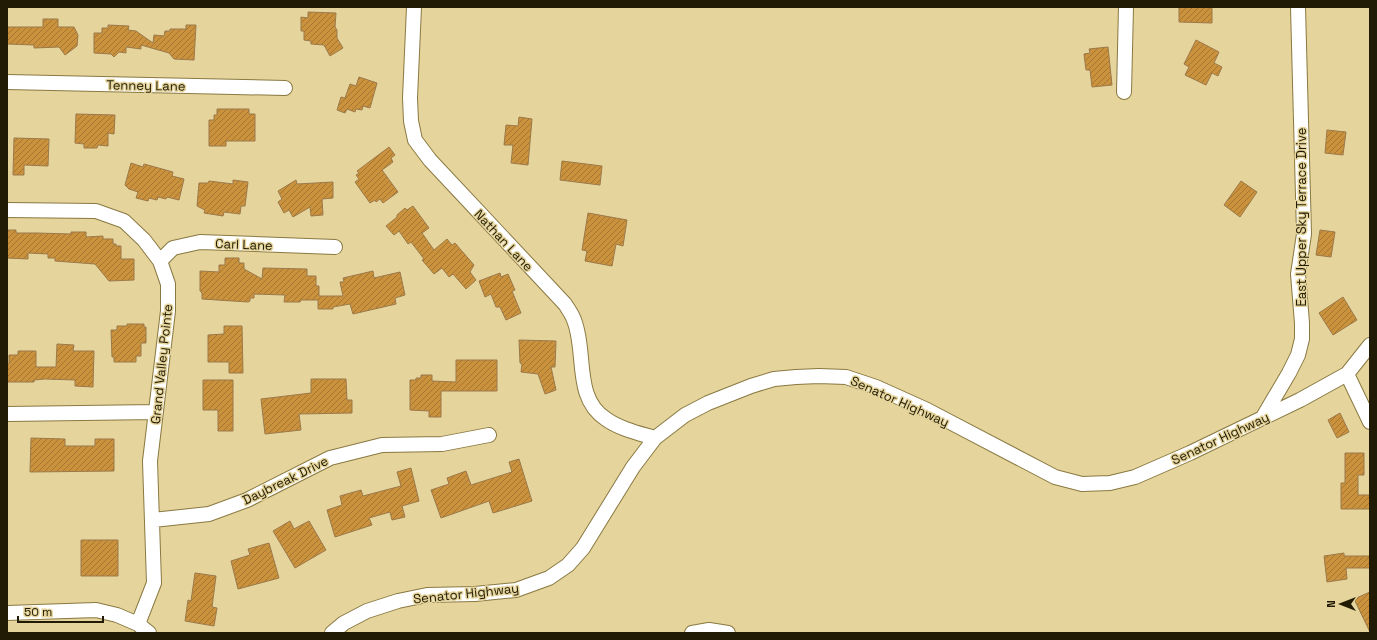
<svg xmlns="http://www.w3.org/2000/svg" width="1377" height="640" viewBox="0 0 1377 640" font-family="'Space Grotesk',sans-serif">
<style>
.building{fill:url(#building-hatch);stroke:#9b794a}
.lines{fill:none;stroke-linecap:round;stroke-linejoin:round}
.minor-casing{stroke:#897942;stroke-width:16}
.minor{stroke:#fff;stroke-width:14}
.labels{text-anchor:middle;stroke-width:3;stroke-linejoin:round;paint-order:stroke}
.street-label{font-size:13px;fill:#211b05;stroke:#e5d49b}
</style>
<defs>
<pattern id="building-hatch" width="6" height="6" patternUnits="userSpaceOnUse"><rect width="6" height="6" fill="#cb923d"/><path d="M-1 1l2-2M0 6l6-6M5 7l2-2" fill="none" stroke="#a47631"/></pattern>
</defs>
<rect width="100%" height="100%" fill="#e5d49b"/>
<path class="building" d="M 1179,7 L 1212,7 L 1212,23 L 1179,22 Z
M 308,12 L 336,13 L 335,27 L 337,30 L 337,38 L 343,48 L 330,56 L 324,45 L 311,44 L 311,41 L 304,40 L 304,31 L 301,31 L 301,17 L 308,18 Z
M 43,19 L 58,19 L 58,27 L 74,27 L 78,35 L 77,46 L 65,55 L 59,47 L 34,48 L 34,45 L 7,44 L 7,27 L 43,27 Z
M 108,25 L 129,26 L 128,30 L 136,31 L 153,43 L 154,35 L 164,36 L 165,31 L 170,31 L 170,29 L 186,29 L 186,25 L 196,25 L 194,60 L 174,59 L 169,53 L 141,45 L 141,49 L 126,47 L 126,53 L 119,52 L 114,57 L 111,54 L 94,53 L 94,33 L 102,33 L 102,28 L 108,28 Z
M 1196,40 L 1219,52 L 1214,63 L 1222,67 L 1218,76 L 1212,73 L 1206,85 L 1185,75 L 1189,67 L 1184,64 Z
M 1108,47 L 1112,85 L 1092,87 L 1090,70 L 1086,70 L 1084,54 L 1090,53 L 1089,49 Z
M 359,77 L 377,83 L 370,108 L 363,106 L 362,110 L 356,109 L 355,112 L 347,109 L 345,113 L 337,110 L 341,97 L 345,98 L 350,84 L 356,86 Z
M 217,109 L 249,109 L 249,114 L 255,114 L 255,141 L 226,141 L 226,146 L 209,146 L 209,120 L 214,120 L 214,115 L 217,115 Z
M 76,114 L 115,115 L 114,134 L 108,133 L 108,146 L 98,145 L 97,148 L 84,148 L 84,144 L 75,143 Z
M 519,117 L 532,119 L 528,165 L 511,163 L 513,145 L 504,145 L 506,125 L 518,126 Z
M 1327,130 L 1346,132 L 1343,155 L 1325,153 Z
M 14,138 L 49,139 L 48,166 L 24,165 L 24,175 L 13,175 Z
M 389,147 L 395,155 L 391,158 L 393,162 L 382,170 L 398,192 L 383,203 L 380,199 L 376,202 L 375,200 L 370,203 L 355,182 L 359,179 L 356,175 L 359,173 L 357,171 Z
M 562,161 L 602,166 L 600,185 L 560,180 Z
M 131,163 L 143,167 L 144,164 L 173,172 L 172,176 L 184,179 L 179,200 L 167,197 L 166,199 L 158,197 L 157,200 L 149,198 L 148,201 L 136,198 L 138,192 L 129,189 L 125,185 Z
M 233,180 L 248,182 L 245,206 L 241,206 L 240,214 L 224,212 L 223,216 L 204,213 L 205,210 L 197,206 L 199,183 L 208,183 L 209,181 L 233,184 Z
M 296,180 L 297,184 L 333,182 L 333,198 L 322,199 L 323,215 L 311,216 L 310,207 L 293,217 L 289,210 L 284,213 L 278,202 L 282,199 L 278,191 Z
M 1241,181 L 1257,192 L 1240,217 L 1224,205 Z
M 413,206 L 429,228 L 422,233 L 434,250 L 447,239 L 452,245 L 455,243 L 474,265 L 470,272 L 476,280 L 466,289 L 453,274 L 449,277 L 442,268 L 434,274 L 422,260 L 424,259 L 411,242 L 408,244 L 399,231 L 394,235 L 386,226 L 397,217 L 397,215 L 405,208 L 407,210 Z
M 588,213 L 627,220 L 623,246 L 616,244 L 612,266 L 585,261 L 587,251 L 582,250 Z
M 7,230 L 16,230 L 16,233 L 37,233 L 71,234 L 71,232 L 86,232 L 86,237 L 103,236 L 103,239 L 113,239 L 113,244 L 116,244 L 116,246 L 121,246 L 121,259 L 134,259 L 134,280 L 109,281 L 95,264 L 55,261 L 55,258 L 48,258 L 48,254 L 28,253 L 28,259 L 7,258 Z
M 1320,230 L 1335,232 L 1331,257 L 1316,255 Z
M 225,258 L 239,258 L 239,263 L 244,263 L 244,269 L 262,279 L 263,268 L 307,269 L 307,276 L 316,276 L 316,286 L 319,286 L 319,296 L 343,296 L 340,282 L 344,282 L 343,278 L 373,271 L 374,278 L 400,272 L 405,295 L 395,298 L 396,304 L 353,314 L 350,304 L 333,307 L 333,309 L 318,309 L 318,300 L 301,300 L 300,302 L 284,302 L 285,295 L 254,294 L 254,298 L 250,298 L 250,301 L 248,302 L 202,299 L 202,293 L 200,291 L 200,271 L 219,272 L 219,265 L 225,265 Z
M 500,273 L 501,277 L 508,274 L 515,290 L 512,291 L 521,313 L 506,320 L 500,307 L 496,307 L 491,294 L 485,297 L 479,281 Z
M 1343,297 L 1357,320 L 1333,335 L 1319,313 Z
M 127,324 L 144,324 L 144,327 L 146,327 L 146,343 L 141,343 L 141,356 L 136,356 L 136,362 L 114,362 L 114,357 L 112,357 L 111,330 L 117,330 L 117,326 L 127,326 Z
M 224,326 L 242,326 L 243,373 L 229,373 L 229,362 L 208,362 L 208,335 L 224,334 Z
M 519,340 L 556,341 L 555,367 L 551,367 L 556,390 L 545,394 L 538,374 L 521,372 L 522,364 L 520,363 Z
M 57,344 L 74,345 L 73,351 L 94,351 L 93,387 L 75,386 L 75,380 L 45,379 L 34,380 L 34,382 L 7,382 L 7,364 L 9,364 L 9,355 L 18,355 L 18,351 L 36,351 L 36,367 L 56,367 Z
M 456,360 L 497,360 L 497,391 L 441,391 L 441,417 L 429,417 L 429,411 L 410,410 L 410,380 L 416,380 L 416,378 L 421,378 L 421,375 L 432,375 L 432,381 L 456,382 Z
M 311,379 L 346,379 L 347,400 L 352,400 L 352,413 L 299,414 L 301,430 L 265,434 L 261,399 L 311,393 Z
M 203,380 L 233,380 L 233,431 L 218,431 L 218,410 L 203,410 Z
M 1340,413 L 1349,432 L 1337,438 L 1328,420 Z
M 31,438 L 65,439 L 65,446 L 95,446 L 95,439 L 114,439 L 114,471 L 30,472 Z
M 1345,453 L 1364,453 L 1364,475 L 1358,475 L 1358,495 L 1370,495 L 1370,509 L 1341,509 L 1341,483 L 1345,483 Z
M 519,459 L 532,501 L 493,513 L 489,501 L 441,518 L 431,490 L 449,484 L 447,478 L 466,471 L 471,485 L 512,472 L 509,462 Z
M 411,468 L 419,501 L 402,506 L 405,517 L 392,520 L 390,512 L 369,518 L 372,525 L 335,537 L 327,510 L 342,505 L 340,496 L 361,490 L 363,496 L 401,486 L 397,472 Z
M 290,521 L 294,529 L 309,521 L 326,550 L 295,568 L 273,531 Z
M 81,540 L 118,540 L 118,576 L 81,576 Z
M 269,543 L 279,578 L 238,589 L 231,561 L 250,555 L 248,549 Z
M 1344,553 L 1344,556 L 1370,556 L 1370,568 L 1346,568 L 1347,579 L 1327,582 L 1324,556 Z
M 195,573 L 216,576 L 212,607 L 217,608 L 214,626 L 185,621 L 188,600 L 191,601 Z
M 1370,592 L 1370,632 L 1354,599 Z"/>
<g class="lines">
<g class="minor-casing">
<path id="minor" d="M 414,7 L 410,98 L 411,121 L 415,140 L 430,160 L 565,304 C 568,309 572,314 574,320 C 587,352 573,398 606,419 C 620,429 638,433 655,438
M 7,82 L 285,88
M 1124,92 L 1126,7
M 7,210 L 96,211 L 124,221 L 144,240 L 160,261 L 168,284 L 168,311 L 150,461 L 154,583 L 138,624 L 149,633
M 160,261 L 173,248 L 200,242 L 335,247
M 1347,374 L 1370,422
M 7,414 L 156,412
M 1263,417 L 1289,373 L 1298,355 L 1302,339 L 1302,323 L 1298,274 L 1304,234 L 1298,7
M 153,520 L 209,514 L 247,500 L 330,458 L 382,445 L 442,444 L 489,435
M 7,613 L 96,610 L 117,615 L 138,624
M 332,633 L 344,623 L 367,611 L 398,601 L 427,595 L 475,594 L 516,590 L 549,578 L 568,565 L 583,548 L 633,467 L 655,438 L 685,415 L 708,403 L 751,386 L 774,379 L 796,377 L 819,376 L 846,377 L 876,387 L 927,410 L 1055,477 L 1082,484 L 1110,483 L 1135,477 L 1190,453 L 1300,400 L 1347,374 L 1370,345
M 692,633 L 709,630 L 728,633"/>
</g>
<use href="#minor" class="minor"/>
</g>
<g class="labels">
<g class="street-label">
<text transform="translate(146 85) rotate(1)" y="5">Tenney Lane</text>
<text transform="translate(1301 217) rotate(-90)" y="5">East Upper Sky Terrace Drive</text>
<text transform="translate(504 240) rotate(47)" y="5">Nathan Lane</text>
<text transform="translate(244 244) rotate(2)" y="5">Carl Lane</text>
<text transform="translate(161 364) rotate(-84)" y="5">Grand Valley Pointe</text>
<text transform="translate(900 401) rotate(24)" y="5">Senator Highway</text>
<text transform="translate(1220 438) rotate(-25)" y="5">Senator Highway</text>
<text transform="translate(285 480) rotate(-26)" y="5">Daybreak Drive</text>
<text transform="translate(466 593) rotate(-6)" y="5">Senator Highway</text>
</g>
</g>
<rect width="1377" height="640" fill="none" stroke="#211b05" stroke-width="16"/>
<g transform="translate(1341 604) rotate(270)" stroke="#e5d49b" stroke-width="3" paint-order="stroke">
<path d="M0-3L7 15L0 10L-7 15Z" fill="#211b05"/>
<text y="-6" font-size="11" font-weight="bold" text-anchor="middle" fill="#211b05">N</text>
</g>
<path d="M18 616v6h85v-6" fill="none" stroke="#211b05" stroke-width="2"/>
<text x="24" y="616" font-size="12" fill="#211b05" stroke="#e5d49b" stroke-width="3" paint-order="stroke">50 m</text>
</svg>
